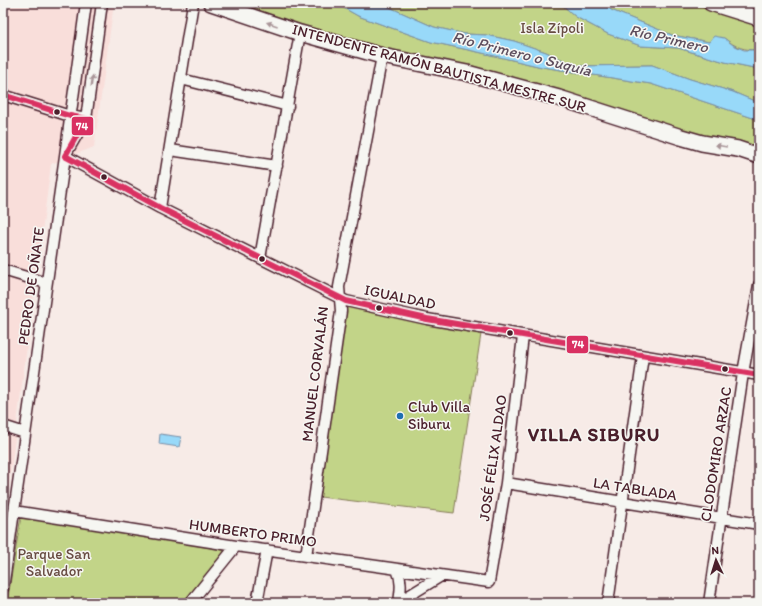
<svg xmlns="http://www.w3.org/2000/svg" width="762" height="606" viewBox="0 0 762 606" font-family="Itim,sans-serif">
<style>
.built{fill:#f9deda}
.green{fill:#c2d488;stroke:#867a5a}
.water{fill:#98d9f9;stroke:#798fa7}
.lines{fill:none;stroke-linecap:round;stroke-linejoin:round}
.minor-casing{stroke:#4a1f2b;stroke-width:13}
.primary-casing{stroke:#4a1f2b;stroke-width:18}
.minor{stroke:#f6f6f2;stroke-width:10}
.primary{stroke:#f6f6f2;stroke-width:15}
.bus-1-casing{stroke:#f6f6f2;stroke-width:9}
.bus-1{stroke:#d93062;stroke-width:6}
.oneway{fill:#a99598}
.bus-dot{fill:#4a1f2b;stroke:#f6f6f2;stroke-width:1.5}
.poi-dot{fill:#1f6fb2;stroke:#f6f6f2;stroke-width:1.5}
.labels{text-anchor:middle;stroke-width:3;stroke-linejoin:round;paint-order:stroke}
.park-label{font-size:15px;fill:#684c42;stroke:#f6f6f2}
.street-label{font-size:15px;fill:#4a1f2b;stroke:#f6f6f2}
.poi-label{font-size:15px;fill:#4a1f2b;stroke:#f6f6f2;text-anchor:start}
.water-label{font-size:16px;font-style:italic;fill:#5e4e5e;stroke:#f6f6f2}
.district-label{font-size:19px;font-weight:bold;letter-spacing:1px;fill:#4a1f2b;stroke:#f6f6f2}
.line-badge{stroke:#f6f6f2;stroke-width:1.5}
.badge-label{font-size:11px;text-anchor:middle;font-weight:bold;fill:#fff}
</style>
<rect width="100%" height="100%" fill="#f7ebe7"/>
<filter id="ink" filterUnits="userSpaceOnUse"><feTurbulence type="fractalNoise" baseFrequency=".025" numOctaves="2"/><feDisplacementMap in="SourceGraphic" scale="8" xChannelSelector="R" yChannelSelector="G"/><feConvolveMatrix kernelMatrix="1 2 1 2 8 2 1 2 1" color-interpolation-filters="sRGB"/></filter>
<g filter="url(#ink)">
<path class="built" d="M 3,3 L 114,3 L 94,147 L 51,164 L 3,529 Z"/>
<path class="green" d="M 211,3 L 335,3 L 358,16 L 431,42 L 478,52 L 542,67 L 651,84 L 759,120 L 759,156 Z
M 380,3 L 560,3 L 576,17 L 608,34 L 641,46 L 678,48 L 725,62 L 759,69 L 759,103 L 733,92 L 690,79 L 652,65 L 576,66 L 546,52 L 514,41 L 486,35 L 465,34 L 434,27 Z
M 603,3 L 711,3 L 759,18 L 759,50 C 743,50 737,48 724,38 L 709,42 L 672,35 L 611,10 Z
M 346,306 L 481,334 L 454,513 L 320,497 Z
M 21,516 L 229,551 L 182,603 L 7,603 Z"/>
<path class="water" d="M 335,3 L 380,3 L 434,27 L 465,34 L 486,35 L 514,41 L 546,52 L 576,66 L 652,65 L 690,79 L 733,92 L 759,103 L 759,120 L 651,84 L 542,67 L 478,52 L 431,42 L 358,16 Z
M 560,3 L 603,3 L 611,10 L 672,35 L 709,42 L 714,36 L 724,38 L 733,45 L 744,50 L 759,50 L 759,69 L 725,62 L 678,48 L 641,46 L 608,34 L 576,17 Z
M 160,434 L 181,437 L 179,447 L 159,444 Z"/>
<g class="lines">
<g class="minor-casing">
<path id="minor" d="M 181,79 L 288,106
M 3,95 L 70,116 L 86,119
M 170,150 L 277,166
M 67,152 L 86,119 L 102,3
M 65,156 L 160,208 L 346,301 L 427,319 L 759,375
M 160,208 L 193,3
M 260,258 L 300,33
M 3,270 L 46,283
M 3,426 L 25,433
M 506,483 L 759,524
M 14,511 L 236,546 L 489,582 L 506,483 L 523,336
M 306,556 L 341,311 L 339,287 L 382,56
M 397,569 C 402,581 401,589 399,602
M 3,588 L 65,156 L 86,3
M 190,603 L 236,546
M 257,603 L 267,550
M 397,603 L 441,576
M 608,603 L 643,356
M 709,603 L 743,373 L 759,285"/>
</g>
<g class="primary-casing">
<path id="primary" d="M 211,3 L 300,33 L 382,56 L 467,73 L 559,98 L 681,137 L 702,143 L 738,149 L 759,156
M 711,3 L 759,18"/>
</g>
<use href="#minor" class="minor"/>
<use href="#primary" class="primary"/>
<g class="bus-1-casing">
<path id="bus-1" d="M 3,95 L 70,116 L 86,119 L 65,156
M 65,156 L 160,208 L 346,301 L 427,319 L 759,375"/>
</g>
<use href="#bus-1" class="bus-1"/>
</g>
<defs><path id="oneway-solid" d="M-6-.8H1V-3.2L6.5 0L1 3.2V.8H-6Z"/></defs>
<g class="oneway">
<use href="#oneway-solid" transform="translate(272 24) rotate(-161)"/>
<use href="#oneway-solid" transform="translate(92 81) rotate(-82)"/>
<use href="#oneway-solid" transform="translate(721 146) rotate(-170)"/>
</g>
</g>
<g class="bus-dot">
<circle cx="57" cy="112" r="3.5"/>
<circle cx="104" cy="177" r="3.5"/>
<circle cx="262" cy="259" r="3.5"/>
<circle cx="379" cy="308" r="3.5"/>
<circle cx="510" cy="333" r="3.5"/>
<circle cx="725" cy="369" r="3.5"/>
</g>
<circle class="poi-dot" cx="400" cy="416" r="4"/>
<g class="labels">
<g class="park-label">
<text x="552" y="33">Isla Zípoli</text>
<text x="54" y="559">Parque San<tspan x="54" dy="17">Salvador</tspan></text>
</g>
<g class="street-label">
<text transform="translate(439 68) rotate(15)" y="5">INTENDENTE RAMÓN BAUTISTA MESTRE SUR</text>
<text transform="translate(31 286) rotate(-82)" y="5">PEDRO DE OÑATE</text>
<text transform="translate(400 297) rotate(12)" y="5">IGUALDAD</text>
<text transform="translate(315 374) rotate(-83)" y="5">MANUEL CORVALÁN</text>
<text transform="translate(716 454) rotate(-81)" y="5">CLODOMIRO ARZAC</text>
<text transform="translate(493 458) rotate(-82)" y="5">JOSÉ FÉLIX ALDAO</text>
<text transform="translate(635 489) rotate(9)" y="5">LA TABLADA</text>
<text transform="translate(253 533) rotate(8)" y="5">HUMBERTO PRIMO</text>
</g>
<g class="poi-label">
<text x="408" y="412">Club Villa<tspan x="408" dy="17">Siburu</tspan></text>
</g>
<g class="water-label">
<text transform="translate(669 38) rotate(13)" y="6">Río Primero</text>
<text transform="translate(522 53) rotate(14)" y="6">Río Primero o Suquía</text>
</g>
<g class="district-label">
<text x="594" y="441">VILLA SIBURU</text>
</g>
</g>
<g class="line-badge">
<rect x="71" y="116" width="23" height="20" rx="4" fill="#d93062"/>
<rect x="566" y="335" width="23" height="19" rx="4" fill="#d93062"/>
</g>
<g class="badge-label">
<text x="82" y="130">74</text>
<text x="578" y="348">74</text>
</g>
<rect width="762" height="606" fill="none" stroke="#f6f6f2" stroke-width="16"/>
<rect x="8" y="8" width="746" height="590" fill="none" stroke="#4a1f2b" stroke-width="1.5" filter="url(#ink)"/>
<g transform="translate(716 560) rotate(356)" stroke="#f6f6f2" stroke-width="3" paint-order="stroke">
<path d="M0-3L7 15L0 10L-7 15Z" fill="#4a1f2b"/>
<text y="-6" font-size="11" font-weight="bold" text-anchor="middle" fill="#4a1f2b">N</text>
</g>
</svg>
